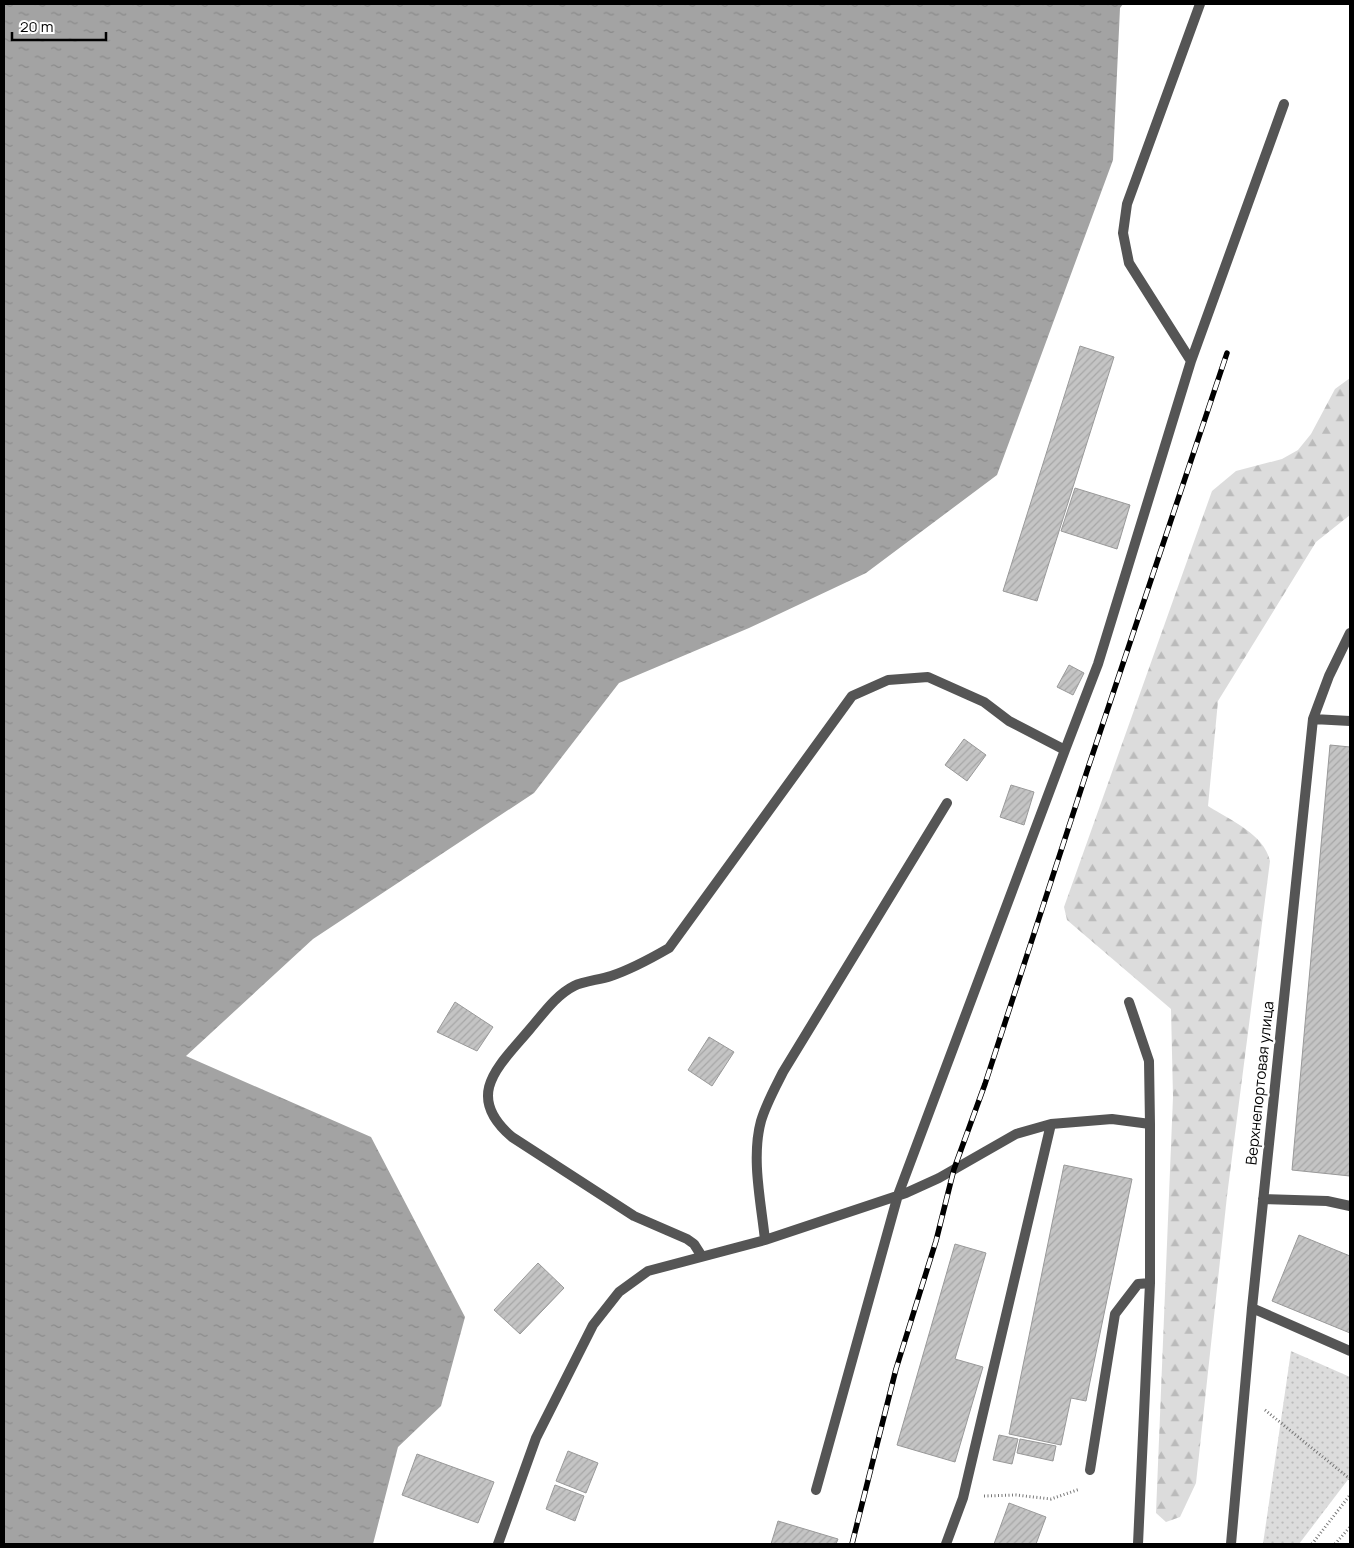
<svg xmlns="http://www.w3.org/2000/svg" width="1354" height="1548" viewBox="0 0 1354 1548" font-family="Manrope,sans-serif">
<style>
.forest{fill:url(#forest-firs)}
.park{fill:url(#park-dots)}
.water{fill:url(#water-ripples)}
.building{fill:url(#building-hatch);stroke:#999}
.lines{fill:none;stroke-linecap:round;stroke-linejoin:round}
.path{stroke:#777;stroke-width:3;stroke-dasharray:1 2.5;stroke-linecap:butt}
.service{stroke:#555;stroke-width:10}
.rail-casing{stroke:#000;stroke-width:5.5}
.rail{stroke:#fff;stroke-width:4;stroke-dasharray:11;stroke-linecap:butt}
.labels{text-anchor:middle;stroke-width:4.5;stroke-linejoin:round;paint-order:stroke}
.street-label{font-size:15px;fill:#000;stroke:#fff}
</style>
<defs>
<pattern id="forest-firs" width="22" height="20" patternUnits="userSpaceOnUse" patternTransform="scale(1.25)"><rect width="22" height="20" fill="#dcdcdc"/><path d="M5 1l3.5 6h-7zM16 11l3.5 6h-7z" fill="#bbb"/></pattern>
<pattern id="park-dots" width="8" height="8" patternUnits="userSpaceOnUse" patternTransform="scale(1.25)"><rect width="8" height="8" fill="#dcdcdc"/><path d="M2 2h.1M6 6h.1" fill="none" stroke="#bbb" stroke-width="1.8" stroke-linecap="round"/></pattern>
<pattern id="water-ripples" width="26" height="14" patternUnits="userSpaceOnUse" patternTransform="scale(1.25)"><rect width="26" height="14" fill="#a3a3a3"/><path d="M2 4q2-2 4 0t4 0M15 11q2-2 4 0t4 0" fill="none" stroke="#8b8b8b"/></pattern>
<pattern id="building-hatch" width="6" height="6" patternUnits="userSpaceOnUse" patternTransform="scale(1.25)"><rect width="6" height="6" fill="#c4c4c4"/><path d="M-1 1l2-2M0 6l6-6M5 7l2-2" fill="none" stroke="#a7a7a7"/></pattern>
</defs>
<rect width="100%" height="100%" fill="#fff"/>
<path class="forest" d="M 1350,378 L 1350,515 L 1316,542 L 1218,701 L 1208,806 C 1230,820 1264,834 1270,861 L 1227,1196 L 1196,1483 L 1180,1517 L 1166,1522 L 1156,1513 L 1173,1097 L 1171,1009 L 1067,920 L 1064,907 L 1212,491 L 1236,471 L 1282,459 L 1298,450 L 1311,434 L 1335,389 Z"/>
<path class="park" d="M 1291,1351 L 1350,1377 L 1350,1477 L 1299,1544 L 1263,1544 Z"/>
<path class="water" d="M 4,4 L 1123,4 L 1120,8 L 1113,160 L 997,475 L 866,573 L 749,628 L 619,683 L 534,793 L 313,939 L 186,1056 L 371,1137 L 465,1317 L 441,1406 L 398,1447 L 373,1544 L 4,1544 Z"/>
<path class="building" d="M 1080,346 L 1114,357 L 1037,601 L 1003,591 Z
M 1075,488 L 1130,505 L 1117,549 L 1061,531 Z
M 1069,665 L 1084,673 L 1073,695 L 1057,687 Z
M 964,739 L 986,755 L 967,781 L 945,765 Z
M 1330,745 L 1350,747 L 1350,1176 L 1292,1170 Z
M 1011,785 L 1034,792 L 1024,825 L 1000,817 Z
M 455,1002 L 493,1027 L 477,1051 L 437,1032 Z
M 709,1037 L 734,1052 L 712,1086 L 688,1070 Z
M 1064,1165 L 1132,1179 L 1086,1401 L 1071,1398 L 1061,1445 L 1009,1434 Z
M 1299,1235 L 1350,1256 L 1350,1333 L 1272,1301 Z
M 955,1244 L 986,1253 L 955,1359 L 983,1367 L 955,1462 L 897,1445 Z
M 538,1263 L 564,1288 L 520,1334 L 494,1310 Z
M 999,1435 L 1018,1439 L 1012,1464 L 993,1460 Z
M 1020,1439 L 1056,1446 L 1053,1461 L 1017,1453 Z
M 568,1451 L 598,1463 L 586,1493 L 556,1481 Z
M 417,1454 L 494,1482 L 478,1523 L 402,1495 Z
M 555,1485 L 584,1496 L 575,1521 L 546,1509 Z
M 1009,1503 L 1046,1517 L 1036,1544 L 994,1544 Z
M 778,1521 L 838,1539 L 836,1544 L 771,1544 Z"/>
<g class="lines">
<path class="path" d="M 1265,1410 L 1350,1479
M 984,1496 L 1016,1495 L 1051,1499 L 1080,1489
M 1312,1544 L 1350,1495
M 1335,1544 L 1350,1527"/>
<path class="service" d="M 1191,361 L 1129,263 L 1123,233 L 1127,204 L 1200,4
M 1313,719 L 1350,721
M 1065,750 L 1098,664 L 1191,361 L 1284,104
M 1129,1002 L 1149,1061 L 1150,1124
M 1263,1199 L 1327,1201 L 1350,1206
M 765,1240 C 761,1202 751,1158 761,1121 C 766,1104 775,1088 783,1072 L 947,803
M 701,1255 L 694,1244 L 687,1239 L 634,1216 L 512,1137 C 463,1095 499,1066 530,1029 C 543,1014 556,995 574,986 C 584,981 599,980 611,976 C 632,969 650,959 669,948 L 852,696 L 888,680 L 928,677 L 984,702 L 1009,721 L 1065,750 L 898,1195 L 816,1490
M 1252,1308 L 1350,1351
M 1090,1470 L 1115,1314 L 1138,1284 L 1150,1283
M 498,1544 L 536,1438 L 593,1325 L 619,1292 L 648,1271 L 765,1240 L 906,1193 L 939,1178 L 1016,1134 L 1051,1124 L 1112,1119 L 1150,1124 L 1150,1283 L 1138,1544
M 946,1544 L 963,1498 L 1051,1124
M 1231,1544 L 1252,1308 L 1313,719 L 1329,676 L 1350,633"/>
<g class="rail-casing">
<path id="rail" d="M 852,1544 L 896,1369 L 936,1241 L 954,1169 L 985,1084 L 1087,771 L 1227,353"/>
</g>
<use href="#rail" class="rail"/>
</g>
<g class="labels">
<g class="street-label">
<text transform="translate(1260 1083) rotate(-84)" y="5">Верхнепортовая улица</text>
</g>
</g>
<rect width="1354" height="1548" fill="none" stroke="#000000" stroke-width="10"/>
<path d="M12 32v8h94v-8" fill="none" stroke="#000000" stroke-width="2.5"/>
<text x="20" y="32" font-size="15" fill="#000000" stroke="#ffffff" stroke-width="4" paint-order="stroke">20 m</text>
</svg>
